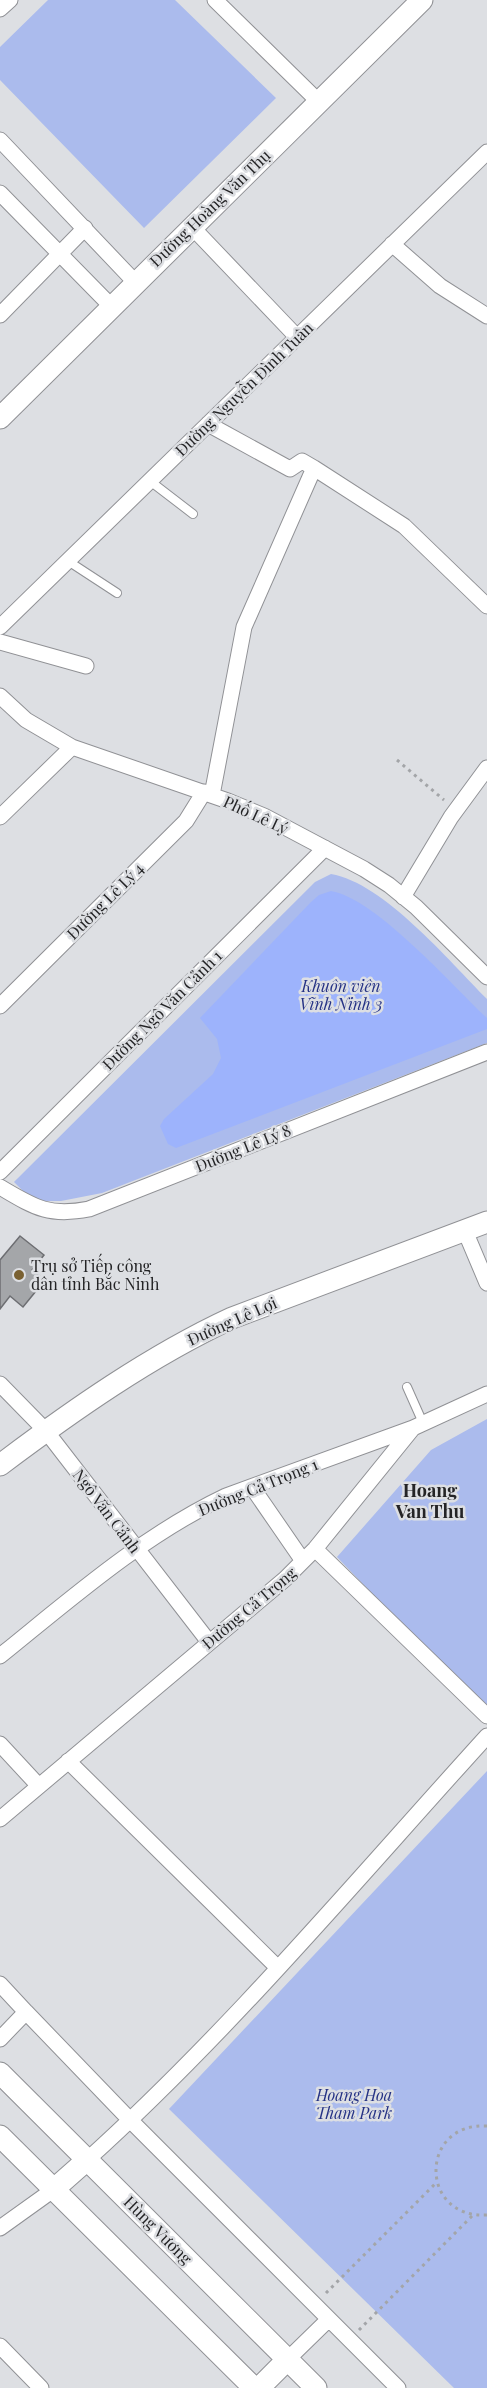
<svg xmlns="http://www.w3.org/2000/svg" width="487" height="2388" viewBox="0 0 487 2388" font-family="'Playfair Display',serif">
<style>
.green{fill:#abbbed}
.water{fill:#9db3fc}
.building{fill:#a4a6a9;stroke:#6d6e72;stroke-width:1.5}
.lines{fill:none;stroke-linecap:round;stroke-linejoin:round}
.lane-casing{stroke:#909195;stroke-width:10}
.street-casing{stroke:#909195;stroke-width:17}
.secondary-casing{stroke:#909195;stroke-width:23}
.path{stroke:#a3a5a8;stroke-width:3;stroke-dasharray:3 4.5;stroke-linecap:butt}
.lane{stroke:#fff;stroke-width:8}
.street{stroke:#fff;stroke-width:15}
.secondary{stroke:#fff;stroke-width:21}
.poi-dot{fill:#7a6132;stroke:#dddfe3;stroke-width:2}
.labels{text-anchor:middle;stroke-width:5;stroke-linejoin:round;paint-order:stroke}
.street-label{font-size:16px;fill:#242426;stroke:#dddfe3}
.park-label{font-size:16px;font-style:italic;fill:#253285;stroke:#dddfe3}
.poi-label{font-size:16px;fill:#242426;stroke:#dddfe3;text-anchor:start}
.neighbourhood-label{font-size:18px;font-weight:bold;fill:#242426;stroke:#dddfe3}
</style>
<rect width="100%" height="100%" fill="#dddfe3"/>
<path class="green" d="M 48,0 L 175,0 L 276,98 L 144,228 L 0,80 L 0,47 Z
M 331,874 C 384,883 449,961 487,999 L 487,1043 L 102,1193 L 61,1201 L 33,1201 L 14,1182 L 315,882 Z
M 487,1419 L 487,1714 L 337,1557 L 431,1450 Z
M 487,1771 L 487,2388 L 454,2388 L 169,2109 Z"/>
<path class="water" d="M 331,891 C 375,898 453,986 487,1018 L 487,1029 L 176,1148 L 168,1144 L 160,1126 L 164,1119 L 213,1074 L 221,1058 L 217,1039 L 200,1018 L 311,902 L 319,895 Z"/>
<path class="building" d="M 20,1236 L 44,1255 L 32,1270 L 45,1280 L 23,1307 L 10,1296 L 0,1309 L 0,1260 Z"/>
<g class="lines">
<g class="lane-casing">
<path id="lane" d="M 150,481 L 193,514
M 68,561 L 117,593
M 407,1387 L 423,1423"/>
</g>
<g class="street-casing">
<path id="street" d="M 215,0 L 319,102
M 0,9 L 10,0
M 0,140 L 135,282
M 0,193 L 111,306
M 192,227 L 297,337
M 392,244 L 440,286 L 487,316
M 0,315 L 85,228
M 208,424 L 290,469 L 302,461 L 314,468
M 0,627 L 487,152
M 0,642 L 86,666
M 0,696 L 26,720 L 72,747 L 228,801 L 264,816 L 364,869 L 389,885 L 416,907 L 487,977
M 212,795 L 244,627 L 314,468 L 404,526 L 487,606
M 0,817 L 72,747
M 403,897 L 451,817 L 487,768
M 0,1006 L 186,821 L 204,792
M 0,1172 L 325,848
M 0,1187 C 34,1207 48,1217 89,1209 L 487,1052
M 465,1231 L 487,1283
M 0,1384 L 46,1431 L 209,1642
M 252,1487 L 303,1561
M 315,1549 L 487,1716
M 0,1656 C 72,1598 142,1536 226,1496 L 413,1428
M 0,1744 L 38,1785
M 68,1761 L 277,1967
M 0,1819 L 285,1579 L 315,1549 L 413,1428 L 487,1394
M 0,1984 L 26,2012
M 0,2039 L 26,2012 L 131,2121 L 398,2388
M 87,2160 C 231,2030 357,1879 487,1736
M 0,2228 L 53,2190
M 0,2346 L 41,2388
M 288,2359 L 329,2319"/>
</g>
<g class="secondary-casing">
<path id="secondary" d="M 0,418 L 422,0
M 0,1465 C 72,1411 150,1356 232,1318 L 487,1222
M 0,2073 L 316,2388
M 0,2136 L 254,2388
M 53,2190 L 87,2160
M 259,2388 L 288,2359"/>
</g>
<path class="path" d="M 397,760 L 444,800
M 487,2126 C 419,2122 419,2219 487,2215
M 326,2293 L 437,2182
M 359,2330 L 473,2215"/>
<use href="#lane" class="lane"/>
<use href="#street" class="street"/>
<use href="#secondary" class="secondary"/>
</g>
<circle class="poi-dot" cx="19" cy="1275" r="6"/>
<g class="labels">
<g class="street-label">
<text transform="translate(210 208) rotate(-44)" y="6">Đường Hoàng Văn Thụ</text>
<text transform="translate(244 389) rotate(-44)" y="6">Đường Nguyễn Đình Tuân</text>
<text transform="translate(256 815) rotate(25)" y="6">Phố Lê Lý</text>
<text transform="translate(105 901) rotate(-45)" y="6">Đường Lê Lý 4</text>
<text transform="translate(162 1010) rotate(-45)" y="6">Đường Ngô Văn Cảnh 1</text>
<text transform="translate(243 1148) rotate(-22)" y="6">Đường Lê Lý 8</text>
<text transform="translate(232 1321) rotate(-24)" y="6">Đường Lê Lợi</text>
<text transform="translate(258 1487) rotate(-22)" y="6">Đường Cả Trọng 1</text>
<text transform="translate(107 1511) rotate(53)" y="6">Ngô Văn Cảnh</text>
<text transform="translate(249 1608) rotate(-40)" y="6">Đường Cả Trọng</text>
<text transform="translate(158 2230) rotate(45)" y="6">Hùng Vương</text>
</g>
<g class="park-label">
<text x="341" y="992">Khuôn viên<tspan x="341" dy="18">Vĩnh Ninh 3</tspan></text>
<text x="354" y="2101">Hoang Hoa<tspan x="354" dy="18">Tham Park</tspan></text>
</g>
<g class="poi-label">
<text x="31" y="1272">Trụ sở Tiếp công<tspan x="31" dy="18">dân tỉnh Bắc Ninh</tspan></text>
</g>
<g class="neighbourhood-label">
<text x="430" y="1497">Hoang<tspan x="430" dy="21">Van Thu</tspan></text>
</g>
</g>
</svg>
